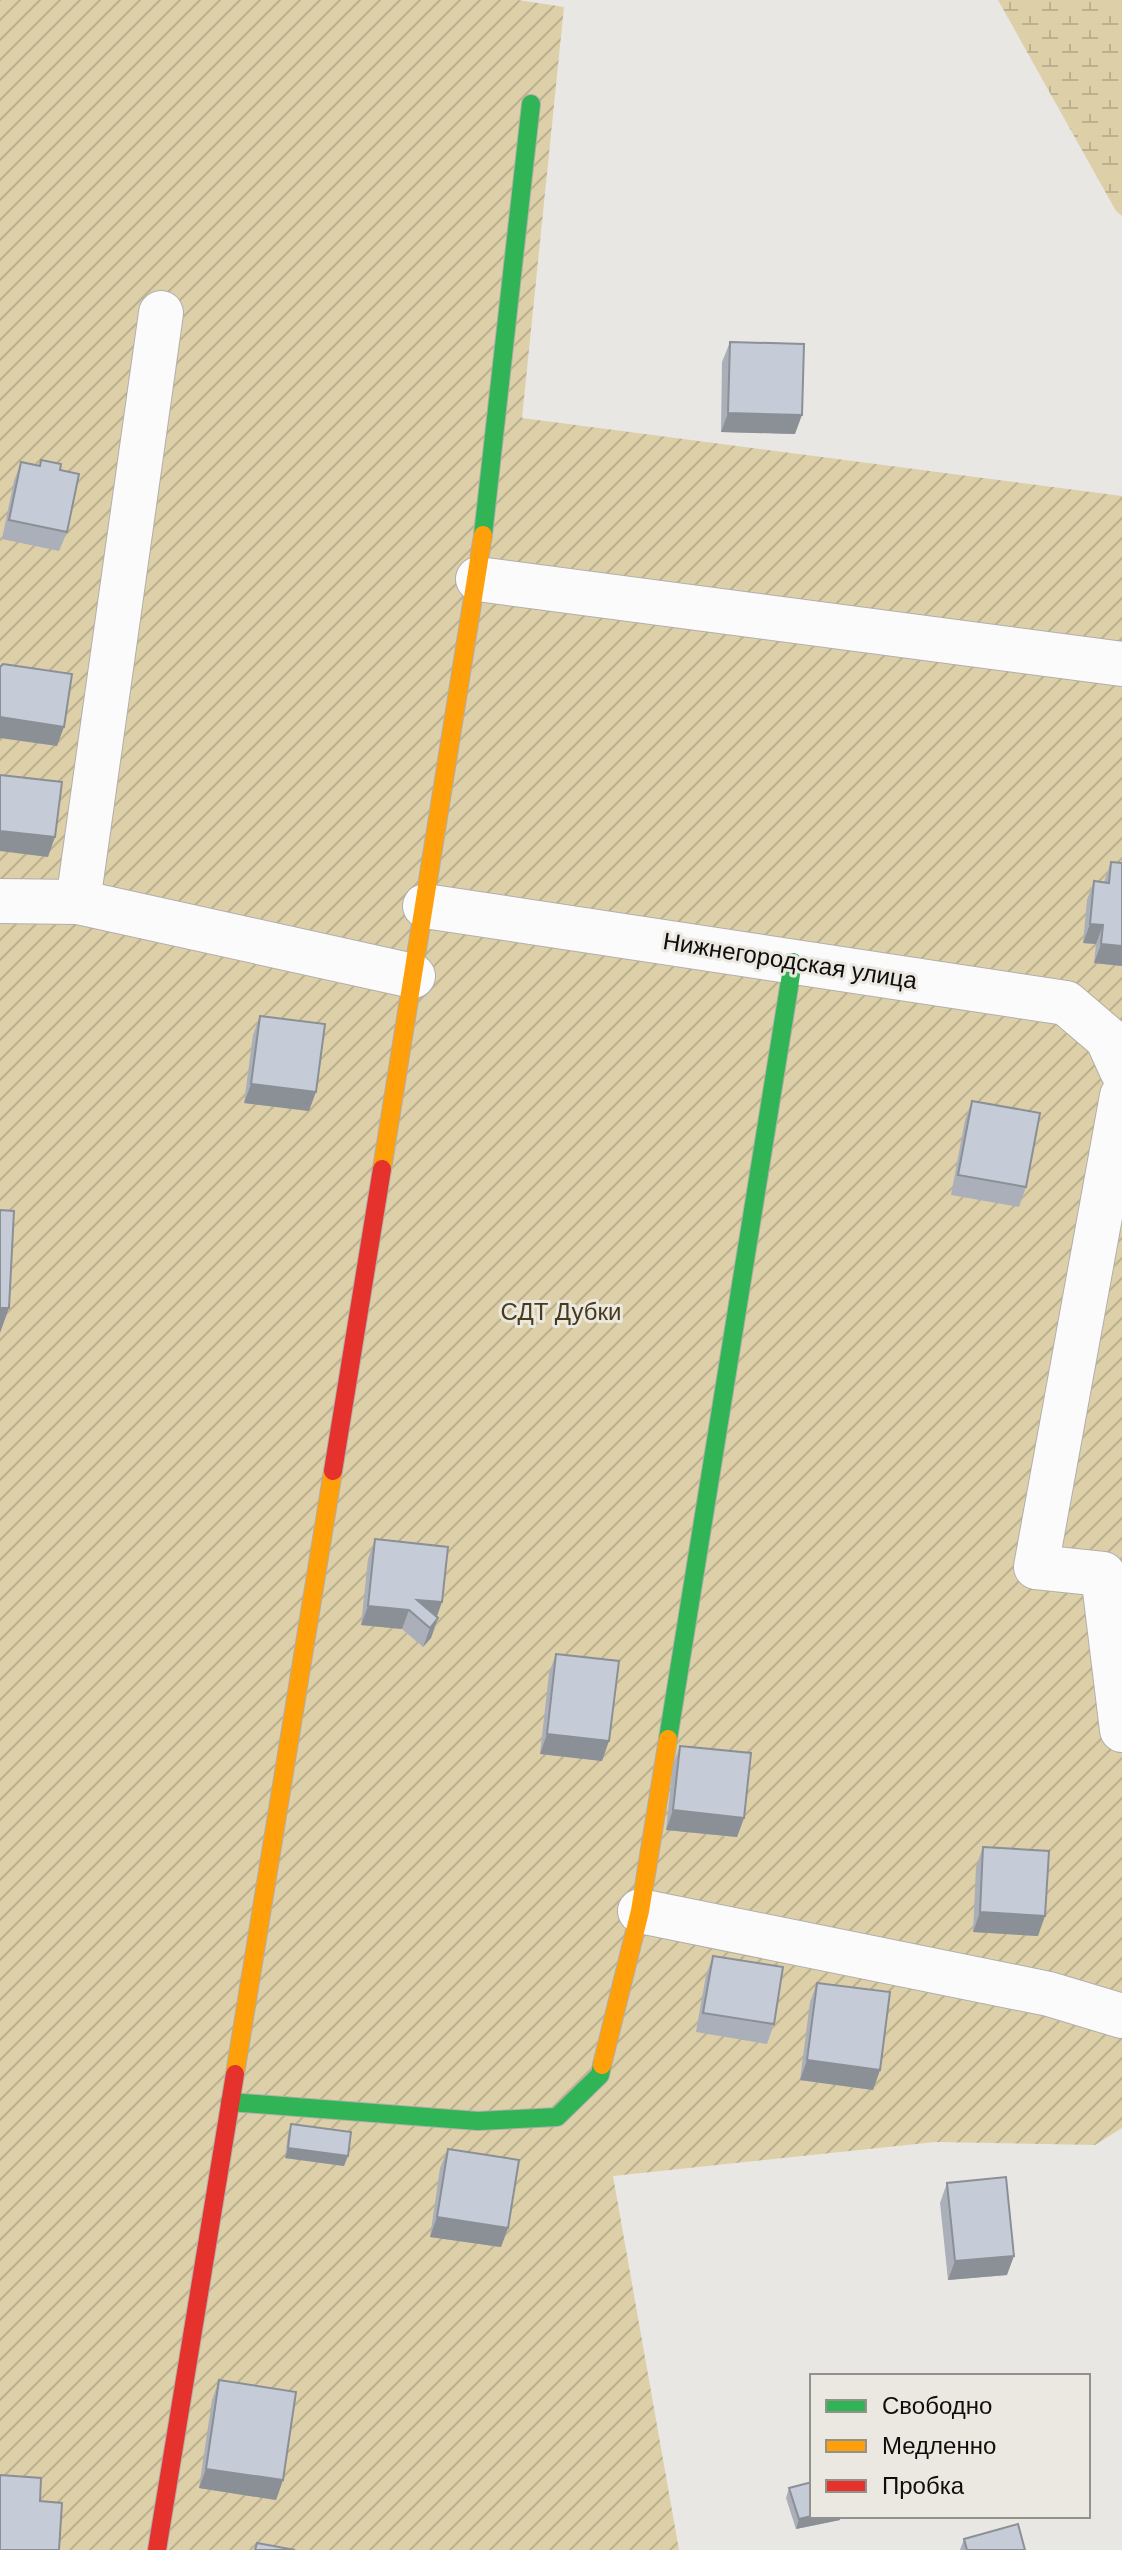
<svg xmlns="http://www.w3.org/2000/svg" width="1122" height="2550" viewBox="0 0 1122 2550" font-family="'DM Sans',sans-serif">
<style>
.wetland{fill:url(#wetland-marsh)}
.garden{fill:url(#garden-furrows)}
.lines{fill:none;stroke-linecap:round;stroke-linejoin:round}
.street-casing{stroke:#b0afac;stroke-width:46}
.fast-casing{stroke:#b0afac;stroke-width:20}
.slow-casing{stroke:#b0afac;stroke-width:20}
.jam-casing{stroke:#b0afac;stroke-width:20}
.street{stroke:#fcfbfb;stroke-width:44}
.fast{stroke:#30b455;stroke-width:18}
.slow{stroke:#ff9f0a;stroke-width:18}
.jam{stroke:#e5322d;stroke-width:18}
.wall{fill:#aaafb9}
.shaded-wall{fill:#8b8f96}
.building{fill:#c6ccd7;stroke:#8b8f96;stroke-width:2}
.labels{text-anchor:middle;stroke-width:6;stroke-linejoin:round;paint-order:stroke}
.street-label{font-size:24px;fill:#0f0e0c;stroke:#ebe8e1}
.park-label{font-size:24px;fill:#493b17;stroke:#ebe8e1}
</style>
<defs>
<pattern id="wetland-marsh" width="20" height="14" patternUnits="userSpaceOnUse" patternTransform="scale(2)"><rect width="20" height="14" fill="#ddcfa8"/><path d="M1 5h8M5 5V1M11 12h8M15 12V8" fill="none" stroke="#bcb18f"/></pattern>
<pattern id="garden-furrows" width="10" height="10" patternUnits="userSpaceOnUse" patternTransform="scale(2)"><rect width="10" height="10" fill="#ddcfa8"/><path d="M-1 1l2-2M0 10L10 0M9 11l2-2" fill="none" stroke="#bcb18f"/></pattern>
</defs>
<rect width="100%" height="100%" fill="#e9e7e3"/>
<path class="wetland" d="M 998,0 L 1122,0 L 1122,216 L 1116,211 Z"/>
<path class="garden" d="M 0,0 L 518,0 L 564,7 L 522,418 L 1122,496 L 1122,2128 L 1095,2145 L 935,2142 L 613,2176 L 679,2550 L 0,2550 Z"/>
<g class="lines">
<g class="street-casing">
<path id="street" d="M 478,579 L 1122,664
M 0,901 L 78,902 L 413,976
M 78,902 L 161,313
M 425,906 L 1066,1003 L 1107,1038 L 1122,1071
M 1122,1096 L 1036,1567 L 1103,1574 L 1122,1730
M 640,1911 L 1049,1994 L 1122,2016"/>
</g>
<g class="fast-casing">
<path id="fast" d="M 483,535 L 531,104
M 668,1739 L 793,962
M 230,2102 L 478,2121 L 557,2117 L 600,2075 L 602,2065"/>
</g>
<g class="slow-casing">
<path id="slow" d="M 382,1169 L 483,535
M 602,2065 L 640,1911 L 668,1739
M 235,2074 L 333,1471"/>
</g>
<g class="jam-casing">
<path id="jam" d="M 333,1471 L 382,1169
M 157,2550 L 235,2074"/>
</g>
<use href="#street" class="street"/>
<use href="#fast" class="fast"/>
<use href="#slow" class="slow"/>
<use href="#jam" class="jam"/>
</g>
<path class="wall" d="M 730,342 L 795,434 L 721,432 L 722,362 Z
M 41,460 L 60,470 L 67,532 L 59,551 L 2,539 L 14,481 L 21,462 L 39,465 Z
M 1111,862 L 1122,966 L 1094,963 L 1096,944 L 1083,943 L 1087,900 L 1094,881 L 1104,882 Z
M 260,1016 L 309,1111 L 244,1103 L 253,1035 Z
M 972,1101 L 1026,1187 L 1019,1207 L 951,1195 L 965,1120 Z
M 375,1539 L 438,1618 L 431,1638 L 423,1647 L 402,1629 L 361,1625 L 368,1559 Z
M 556,1654 L 602,1761 L 540,1754 L 549,1673 Z
M 680,1746 L 744,1818 L 737,1837 L 666,1830 L 673,1765 Z
M 983,1847 L 1038,1936 L 973,1932 L 976,1867 Z
M 713,1956 L 774,2024 L 767,2044 L 696,2032 L 706,1975 Z
M 817,1983 L 880,2070 L 873,2090 L 800,2080 L 810,2002 Z
M 291,2124 L 344,2166 L 285,2158 L 288,2134 Z
M 448,2149 L 508,2228 L 501,2247 L 430,2237 L 440,2168 Z
M 947,2183 L 1007,2275 L 948,2280 L 940,2203 Z
M 219,2380 L 283,2480 L 276,2500 L 199,2488 L 212,2400 Z
M 789,2488 L 840,2520 L 796,2529 L 786,2498 Z
M 964,2539 L 1025,2550 L 960,2550 Z"/>
<path class="shaded-wall" d="M 728,413 L 802,415 L 795,434 L 721,432 Z
M 0,717 L 64,727 L 57,746 L 0,738 Z
M 0,831 L 55,837 L 48,857 L 0,851 Z
M 1090,924 L 1103,925 L 1096,944 L 1083,943 Z
M 1101,944 L 1122,946 L 1122,966 L 1094,963 Z
M 251,1084 L 316,1092 L 309,1111 L 244,1103 Z
M 0,1308 L 9,1308 L 0,1333 Z
M 417,1600 L 442,1602 L 435,1622 Z
M 368,1606 L 409,1610 L 402,1629 L 361,1625 Z
M 438,1618 L 431,1638 L 423,1647 L 430,1628 Z
M 547,1734 L 609,1741 L 602,1761 L 540,1754 Z
M 673,1810 L 744,1818 L 737,1837 L 666,1830 Z
M 980,1912 L 1045,1916 L 1038,1936 L 973,1932 Z
M 807,2060 L 880,2070 L 873,2090 L 800,2080 Z
M 288,2148 L 348,2156 L 344,2166 L 285,2158 Z
M 437,2217 L 508,2228 L 501,2247 L 430,2237 Z
M 1014,2256 L 1007,2275 L 948,2280 L 955,2261 Z
M 206,2469 L 283,2480 L 276,2500 L 199,2488 Z
M 812,2516 L 841,2516 L 840,2520 L 796,2529 L 799,2519 Z"/>
<path class="building" d="M 730,342 L 804,344 L 802,415 L 728,413 Z
M 41,460 L 61,464 L 60,470 L 79,474 L 67,532 L 9,520 L 21,462 L 40,466 Z
M 3,664 L 72,674 L 64,727 L 0,717 L 0,667 Z
M 0,775 L 62,782 L 55,837 L 0,831 Z
M 1111,862 L 1122,863 L 1122,946 L 1101,944 L 1103,925 L 1090,924 L 1094,881 L 1109,883 Z
M 260,1016 L 325,1024 L 316,1092 L 251,1084 Z
M 972,1101 L 1040,1113 L 1026,1187 L 958,1175 Z
M 0,1210 L 14,1211 L 9,1308 L 0,1308 Z
M 375,1539 L 448,1547 L 442,1602 L 417,1600 L 438,1618 L 430,1628 L 409,1610 L 368,1606 Z
M 556,1654 L 619,1661 L 609,1741 L 547,1734 Z
M 680,1746 L 751,1753 L 744,1818 L 673,1810 Z
M 983,1847 L 1049,1851 L 1045,1916 L 980,1912 Z
M 713,1956 L 783,1967 L 774,2024 L 703,2013 Z
M 817,1983 L 890,1992 L 880,2070 L 807,2060 Z
M 291,2124 L 351,2132 L 348,2156 L 288,2148 Z
M 448,2149 L 519,2160 L 508,2228 L 437,2217 Z
M 1006,2177 L 1014,2256 L 955,2261 L 947,2183 Z
M 219,2380 L 296,2392 L 283,2480 L 206,2469 Z
M 0,2475 L 41,2478 L 40,2501 L 62,2503 L 59,2550 L 0,2550 Z
M 812,2482 L 812,2516 L 799,2519 L 789,2488 Z
M 1018,2524 L 1025,2550 L 967,2550 L 964,2539 Z
M 257,2543 L 295,2550 L 255,2550 Z"/>
<g class="labels">
<g class="street-label">
<text transform="translate(790 961) rotate(9)" y="8">Нижнегородская улица</text>
</g>
<g class="park-label">
<text x="561" y="1320">СДТ Дубки</text>
</g>
</g>
<rect x="810" y="2374" width="280" height="144" fill="#ebe8e1" stroke="#93918c" stroke-width="2"/>
<rect x="826" y="2400" width="40" height="12" fill="#30b455" stroke="#93918c" stroke-width="2"/>
<text x="882" y="2414" font-size="24" fill="#0f0e0c">Свободно</text>
<rect x="826" y="2440" width="40" height="12" fill="#ff9f0a" stroke="#93918c" stroke-width="2"/>
<text x="882" y="2454" font-size="24" fill="#0f0e0c">Медленно</text>
<rect x="826" y="2480" width="40" height="12" fill="#e5322d" stroke="#93918c" stroke-width="2"/>
<text x="882" y="2494" font-size="24" fill="#0f0e0c">Пробка</text>
</svg>
